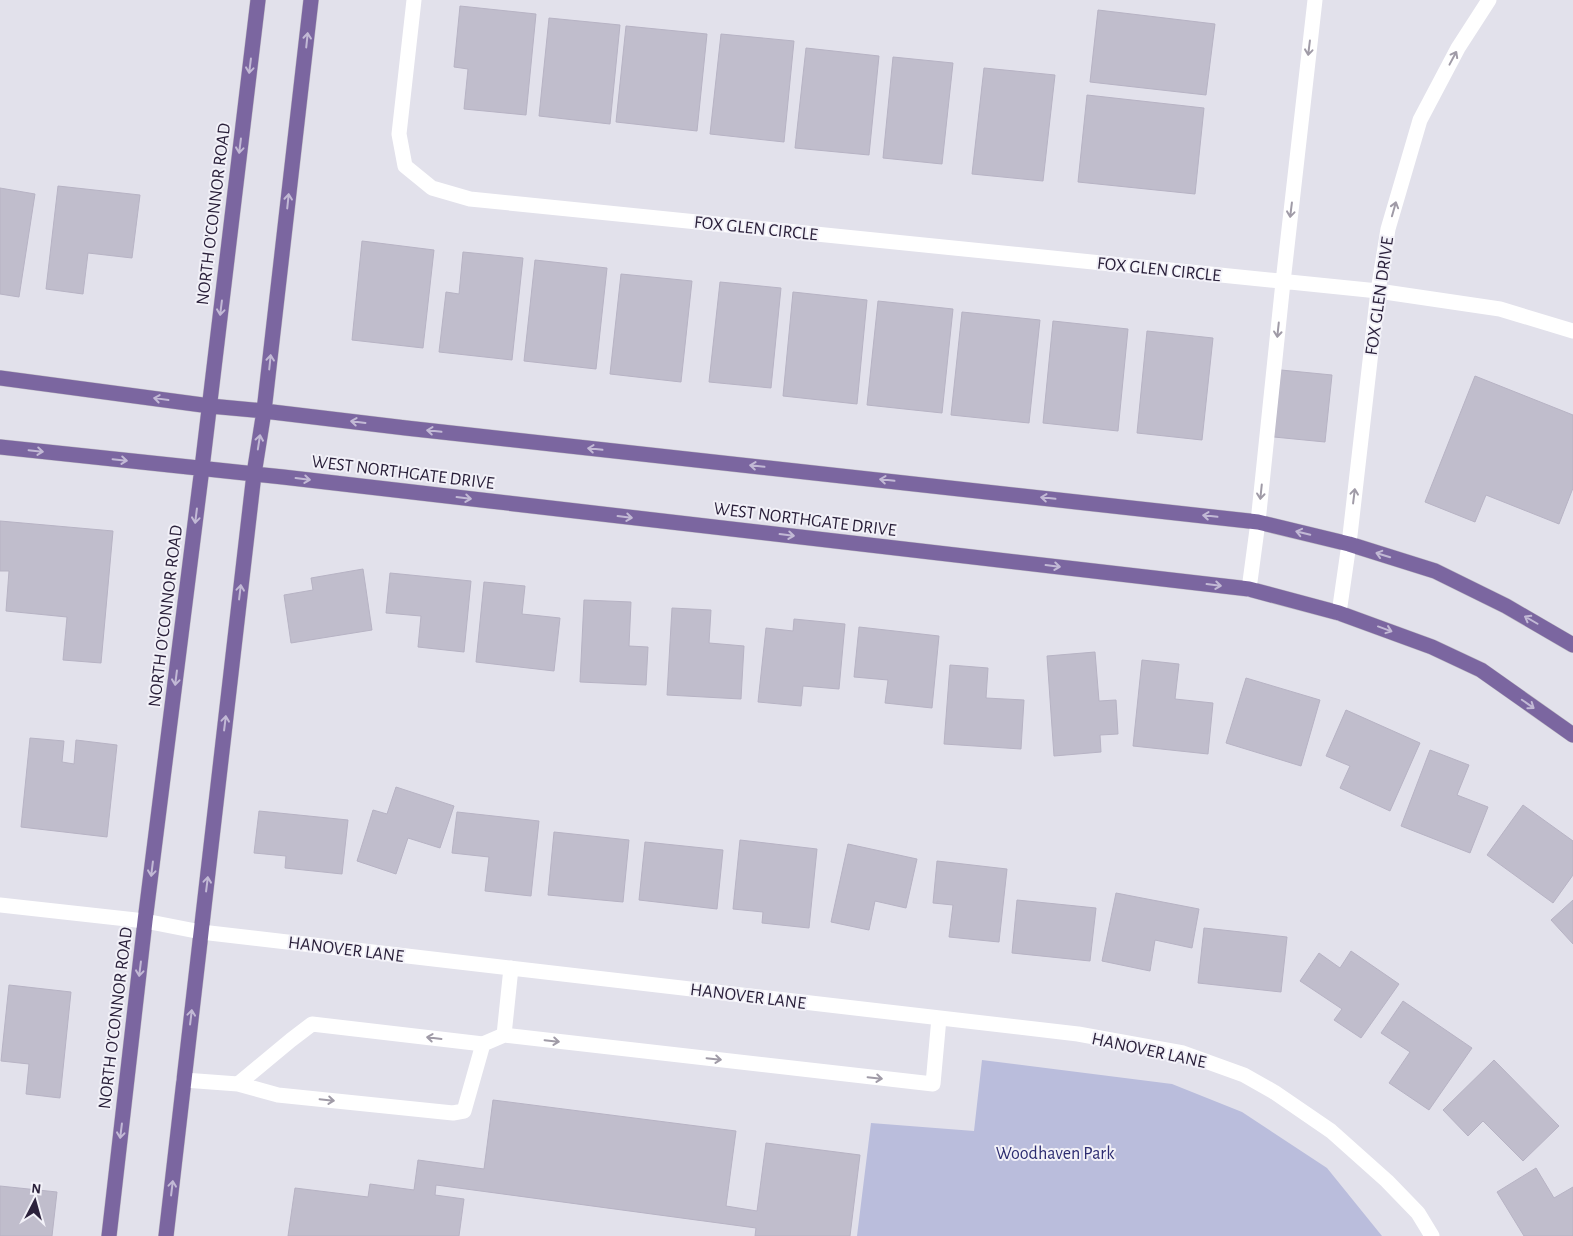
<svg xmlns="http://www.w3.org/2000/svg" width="1573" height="1236" viewBox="0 0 1573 1236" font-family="'Alegreya Sans',sans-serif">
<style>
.green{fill:#babddc}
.building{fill:#c0bdcc;stroke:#b7b3c4}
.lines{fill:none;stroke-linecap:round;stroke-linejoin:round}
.major-casing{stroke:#bfbcc4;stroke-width:16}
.minor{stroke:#fff;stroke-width:15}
.major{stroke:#7b66a0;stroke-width:15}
.oneway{stroke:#c2b9d5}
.oneway2{stroke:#a09ba7}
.labels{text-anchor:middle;stroke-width:4;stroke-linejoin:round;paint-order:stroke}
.street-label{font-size:18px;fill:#2b213b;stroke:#f2f1f8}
.park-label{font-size:18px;fill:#2d2d71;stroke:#f2f1f8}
</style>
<rect width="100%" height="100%" fill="#e2e1eb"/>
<path class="green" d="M 982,1060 L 1172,1084 L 1242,1112 L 1327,1168 L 1382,1236 L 857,1236 L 871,1123 L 974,1131 Z"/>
<path class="building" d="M 460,6 L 536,14 L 526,115 L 464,109 L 468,69 L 454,67 Z
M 1098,10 L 1215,24 L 1206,95 L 1090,82 Z
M 549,18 L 620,25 L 610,124 L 539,116 Z
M 626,26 L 707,34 L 697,131 L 616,122 Z
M 721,34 L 794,41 L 784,142 L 710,134 Z
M 806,48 L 879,56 L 869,155 L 795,148 Z
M 893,57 L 953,63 L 942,164 L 883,158 Z
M 984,68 L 1055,75 L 1043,181 L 972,174 Z
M 1087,95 L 1204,108 L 1195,194 L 1078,182 Z
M 58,186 L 140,195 L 132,258 L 88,253 L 83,294 L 46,289 Z
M 0,188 L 35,194 L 19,297 L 0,294 Z
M 362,241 L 434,250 L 423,348 L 352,340 Z
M 463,252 L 523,258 L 512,360 L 439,352 L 446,292 L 459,294 Z
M 535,260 L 607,268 L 596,369 L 524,361 Z
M 621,274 L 692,281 L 681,382 L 610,374 Z
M 720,282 L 781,288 L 771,388 L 709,382 Z
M 793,292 L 867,300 L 857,404 L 783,396 Z
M 878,301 L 953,309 L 942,413 L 867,405 Z
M 962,312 L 1040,320 L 1029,423 L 951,415 Z
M 1053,321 L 1128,329 L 1118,431 L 1043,423 Z
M 1147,331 L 1213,338 L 1202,440 L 1137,433 Z
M 1281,370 L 1332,375 L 1325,442 L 1274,437 Z
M 1475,376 L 1573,415 L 1573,488 L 1559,524 L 1486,495 L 1475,522 L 1425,502 Z
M 0,521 L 113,531 L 101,663 L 63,660 L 67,617 L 6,611 L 9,571 L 0,571 Z
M 363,569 L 372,630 L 291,643 L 284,595 L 313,590 L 311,578 Z
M 390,573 L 471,581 L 464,652 L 418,647 L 421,616 L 386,613 Z
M 484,582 L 525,586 L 522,614 L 560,618 L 554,671 L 476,662 Z
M 584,600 L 631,602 L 629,646 L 648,647 L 646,685 L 580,682 Z
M 672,608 L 711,610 L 709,643 L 744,646 L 741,699 L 667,695 Z
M 794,619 L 845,624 L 839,689 L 803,686 L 801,706 L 758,702 L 766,628 L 793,631 Z
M 859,627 L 939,636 L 932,708 L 885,703 L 888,680 L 854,677 Z
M 1095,652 L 1099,701 L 1116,700 L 1118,734 L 1100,735 L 1101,752 L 1054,756 L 1047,656 Z
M 1142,660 L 1179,664 L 1175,699 L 1213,703 L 1208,754 L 1133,746 Z
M 950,665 L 988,668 L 986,698 L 1024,700 L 1021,749 L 944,744 Z
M 1246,678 L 1320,700 L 1301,766 L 1226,743 Z
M 1346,710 L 1420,743 L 1390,811 L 1340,788 L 1350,766 L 1326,756 Z
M 30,738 L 64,741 L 62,762 L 74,764 L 76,740 L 117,745 L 107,837 L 21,827 Z
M 1430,750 L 1469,765 L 1457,795 L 1488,807 L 1470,853 L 1401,826 Z
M 396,787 L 454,806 L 440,848 L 408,838 L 396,874 L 357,861 L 373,810 L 387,814 Z
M 1523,805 L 1573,841 L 1573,875 L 1553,903 L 1487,855 Z
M 259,811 L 348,820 L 342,874 L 285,868 L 286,856 L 254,853 Z
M 457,812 L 539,821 L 531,896 L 485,891 L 489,857 L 452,853 Z
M 554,832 L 629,840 L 623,902 L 548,895 Z
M 740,840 L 817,849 L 809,928 L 762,923 L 763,912 L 733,909 Z
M 645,842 L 723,850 L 717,909 L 639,900 Z
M 848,844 L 917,859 L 906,908 L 875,901 L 869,930 L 831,922 Z
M 937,861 L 1007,869 L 999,942 L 949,937 L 953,905 L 933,903 Z
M 1116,893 L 1199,909 L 1192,948 L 1155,940 L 1150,971 L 1102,961 Z
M 1017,900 L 1096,908 L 1090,961 L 1012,953 Z
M 1573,900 L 1573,944 L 1551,920 Z
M 1204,928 L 1287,937 L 1281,992 L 1198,983 Z
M 1351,951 L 1399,984 L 1361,1038 L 1334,1020 L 1342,1009 L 1300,981 L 1319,953 L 1340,968 Z
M 9,985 L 71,992 L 60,1098 L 26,1094 L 29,1064 L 1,1061 Z
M 1403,1001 L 1472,1048 L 1429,1110 L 1389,1083 L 1410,1052 L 1381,1033 Z
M 1494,1060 L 1559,1126 L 1523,1161 L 1483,1121 L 1468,1136 L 1443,1110 Z
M 493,1100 L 736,1131 L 726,1206 L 757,1211 L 766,1143 L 860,1155 L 850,1236 L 755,1236 L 756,1228 L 436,1185 L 435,1195 L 464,1199 L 459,1236 L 288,1236 L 295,1188 L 368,1197 L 370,1184 L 414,1190 L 418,1160 L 484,1169 Z
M 1536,1168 L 1554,1198 L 1573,1187 L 1573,1236 L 1524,1236 L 1497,1192 Z
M 0,1186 L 57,1192 L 52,1236 L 0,1236 Z"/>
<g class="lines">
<g class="major-casing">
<path id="major" d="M 0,378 L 210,406 L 264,411 L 406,428 L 1258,522 L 1349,544 L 1435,571 L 1506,606 L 1573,645
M 0,447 L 283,477 L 1249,589 L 1339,613 L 1432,647 L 1481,670 L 1573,735
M 109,1236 L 145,921 L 202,468 L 258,0
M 166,1236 L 254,474 L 264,411 L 311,0"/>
</g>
<path class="minor" d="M 414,0 L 399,134 L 405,166 L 432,188 L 470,199 L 1378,291 L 1500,309 L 1573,331
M 1249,589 L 1258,522 L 1283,282 L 1315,0
M 1339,613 L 1349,544 L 1378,291 L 1388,229 L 1420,120 L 1458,48 L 1489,0
M 0,905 L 145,921 L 201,932 L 1078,1034 L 1183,1053 L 1244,1075 L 1274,1092 L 1331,1131 L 1387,1181 L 1418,1213 L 1432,1236
M 504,1035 L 511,968
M 184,1080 L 238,1084 L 291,1040 L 312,1024 L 483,1044 L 504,1035 L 933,1084 L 939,1018
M 238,1084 L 278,1095 L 453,1113 L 464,1111 L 483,1044"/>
<use href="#major" class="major"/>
</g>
<defs><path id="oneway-shaft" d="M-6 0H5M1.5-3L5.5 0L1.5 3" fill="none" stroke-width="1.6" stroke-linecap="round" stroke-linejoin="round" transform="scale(1.25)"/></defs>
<g class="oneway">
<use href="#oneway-shaft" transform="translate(307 40) rotate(-84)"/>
<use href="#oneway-shaft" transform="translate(250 66) rotate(97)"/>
<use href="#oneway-shaft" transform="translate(240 146) rotate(97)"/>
<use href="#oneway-shaft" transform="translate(288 201) rotate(-84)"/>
<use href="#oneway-shaft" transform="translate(221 308) rotate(97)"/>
<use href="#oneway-shaft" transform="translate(270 362) rotate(-84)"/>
<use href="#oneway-shaft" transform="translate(161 399) rotate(-172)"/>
<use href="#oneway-shaft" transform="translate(358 422) rotate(-173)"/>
<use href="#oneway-shaft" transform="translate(434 431) rotate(-174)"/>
<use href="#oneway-shaft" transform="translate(259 442) rotate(-81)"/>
<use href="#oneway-shaft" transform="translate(595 449) rotate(-174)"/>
<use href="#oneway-shaft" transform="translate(36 451) rotate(6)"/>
<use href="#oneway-shaft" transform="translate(120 460) rotate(6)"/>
<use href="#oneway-shaft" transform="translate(757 466) rotate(-174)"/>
<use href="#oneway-shaft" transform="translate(303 479) rotate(7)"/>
<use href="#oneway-shaft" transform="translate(887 480) rotate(-174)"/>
<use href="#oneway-shaft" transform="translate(464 498) rotate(7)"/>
<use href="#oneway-shaft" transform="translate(1048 498) rotate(-174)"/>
<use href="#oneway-shaft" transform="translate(196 516) rotate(97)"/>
<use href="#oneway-shaft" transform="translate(1210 516) rotate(-174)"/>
<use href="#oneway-shaft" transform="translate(625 517) rotate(7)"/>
<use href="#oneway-shaft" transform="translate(1303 533) rotate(-166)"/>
<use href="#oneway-shaft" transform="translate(787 535) rotate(7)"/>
<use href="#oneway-shaft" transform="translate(1383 555) rotate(-163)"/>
<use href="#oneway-shaft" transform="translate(1053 566) rotate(7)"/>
<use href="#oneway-shaft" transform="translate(1214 585) rotate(7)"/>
<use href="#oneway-shaft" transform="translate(240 592) rotate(-83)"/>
<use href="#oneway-shaft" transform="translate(1531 620) rotate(-150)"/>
<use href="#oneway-shaft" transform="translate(1385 629) rotate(20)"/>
<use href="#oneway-shaft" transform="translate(176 678) rotate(97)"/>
<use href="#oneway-shaft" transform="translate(1528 704) rotate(35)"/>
<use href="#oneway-shaft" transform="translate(225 723) rotate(-83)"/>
<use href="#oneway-shaft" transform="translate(152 869) rotate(97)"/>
<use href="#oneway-shaft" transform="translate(207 884) rotate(-83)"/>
<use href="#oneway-shaft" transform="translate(140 969) rotate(97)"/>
<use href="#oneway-shaft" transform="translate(191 1017) rotate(-83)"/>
<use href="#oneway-shaft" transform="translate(121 1131) rotate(97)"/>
<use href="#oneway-shaft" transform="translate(172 1188) rotate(-83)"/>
</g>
<g class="oneway2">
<use href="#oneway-shaft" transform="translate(1309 48) rotate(97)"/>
<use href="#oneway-shaft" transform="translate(1453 58) rotate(-62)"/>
<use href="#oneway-shaft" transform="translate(1394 209) rotate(-74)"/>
<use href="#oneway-shaft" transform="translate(1291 210) rotate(97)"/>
<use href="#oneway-shaft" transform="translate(1278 330) rotate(96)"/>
<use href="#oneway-shaft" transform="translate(1261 492) rotate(96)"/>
<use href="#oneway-shaft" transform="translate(1354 496) rotate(-83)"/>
<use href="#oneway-shaft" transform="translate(434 1038) rotate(-173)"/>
<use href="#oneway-shaft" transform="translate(552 1041) rotate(6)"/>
<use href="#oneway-shaft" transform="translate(714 1059) rotate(6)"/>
<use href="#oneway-shaft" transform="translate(875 1078) rotate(6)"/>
<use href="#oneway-shaft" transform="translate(327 1100) rotate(6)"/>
</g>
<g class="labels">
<g class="street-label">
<text transform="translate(213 214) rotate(-83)" y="6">NORTH O'CONNOR ROAD</text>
<text transform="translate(756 228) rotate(6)" y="6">FOX GLEN CIRCLE</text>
<text transform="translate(1159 269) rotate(6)" y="6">FOX GLEN CIRCLE</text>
<text transform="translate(1379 296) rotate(-82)" y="6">FOX GLEN DRIVE</text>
<text transform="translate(403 472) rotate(7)" y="6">WEST NORTHGATE DRIVE</text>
<text transform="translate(805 519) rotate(7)" y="6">WEST NORTHGATE DRIVE</text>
<text transform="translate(165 616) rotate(-83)" y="6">NORTH O'CONNOR ROAD</text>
<text transform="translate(346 949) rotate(7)" y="6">HANOVER LANE</text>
<text transform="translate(748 996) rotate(7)" y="6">HANOVER LANE</text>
<text transform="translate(115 1018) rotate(-83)" y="6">NORTH O'CONNOR ROAD</text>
<text transform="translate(1149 1050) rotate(12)" y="6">HANOVER LANE</text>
</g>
<g class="park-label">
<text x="1055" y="1159">Woodhaven Park</text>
</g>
</g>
<g transform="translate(35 1201) rotate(6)" stroke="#f2f1f8" stroke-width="4" paint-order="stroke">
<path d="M0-4L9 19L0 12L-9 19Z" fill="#2b213b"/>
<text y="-8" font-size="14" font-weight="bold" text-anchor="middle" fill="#2b213b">N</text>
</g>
</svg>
